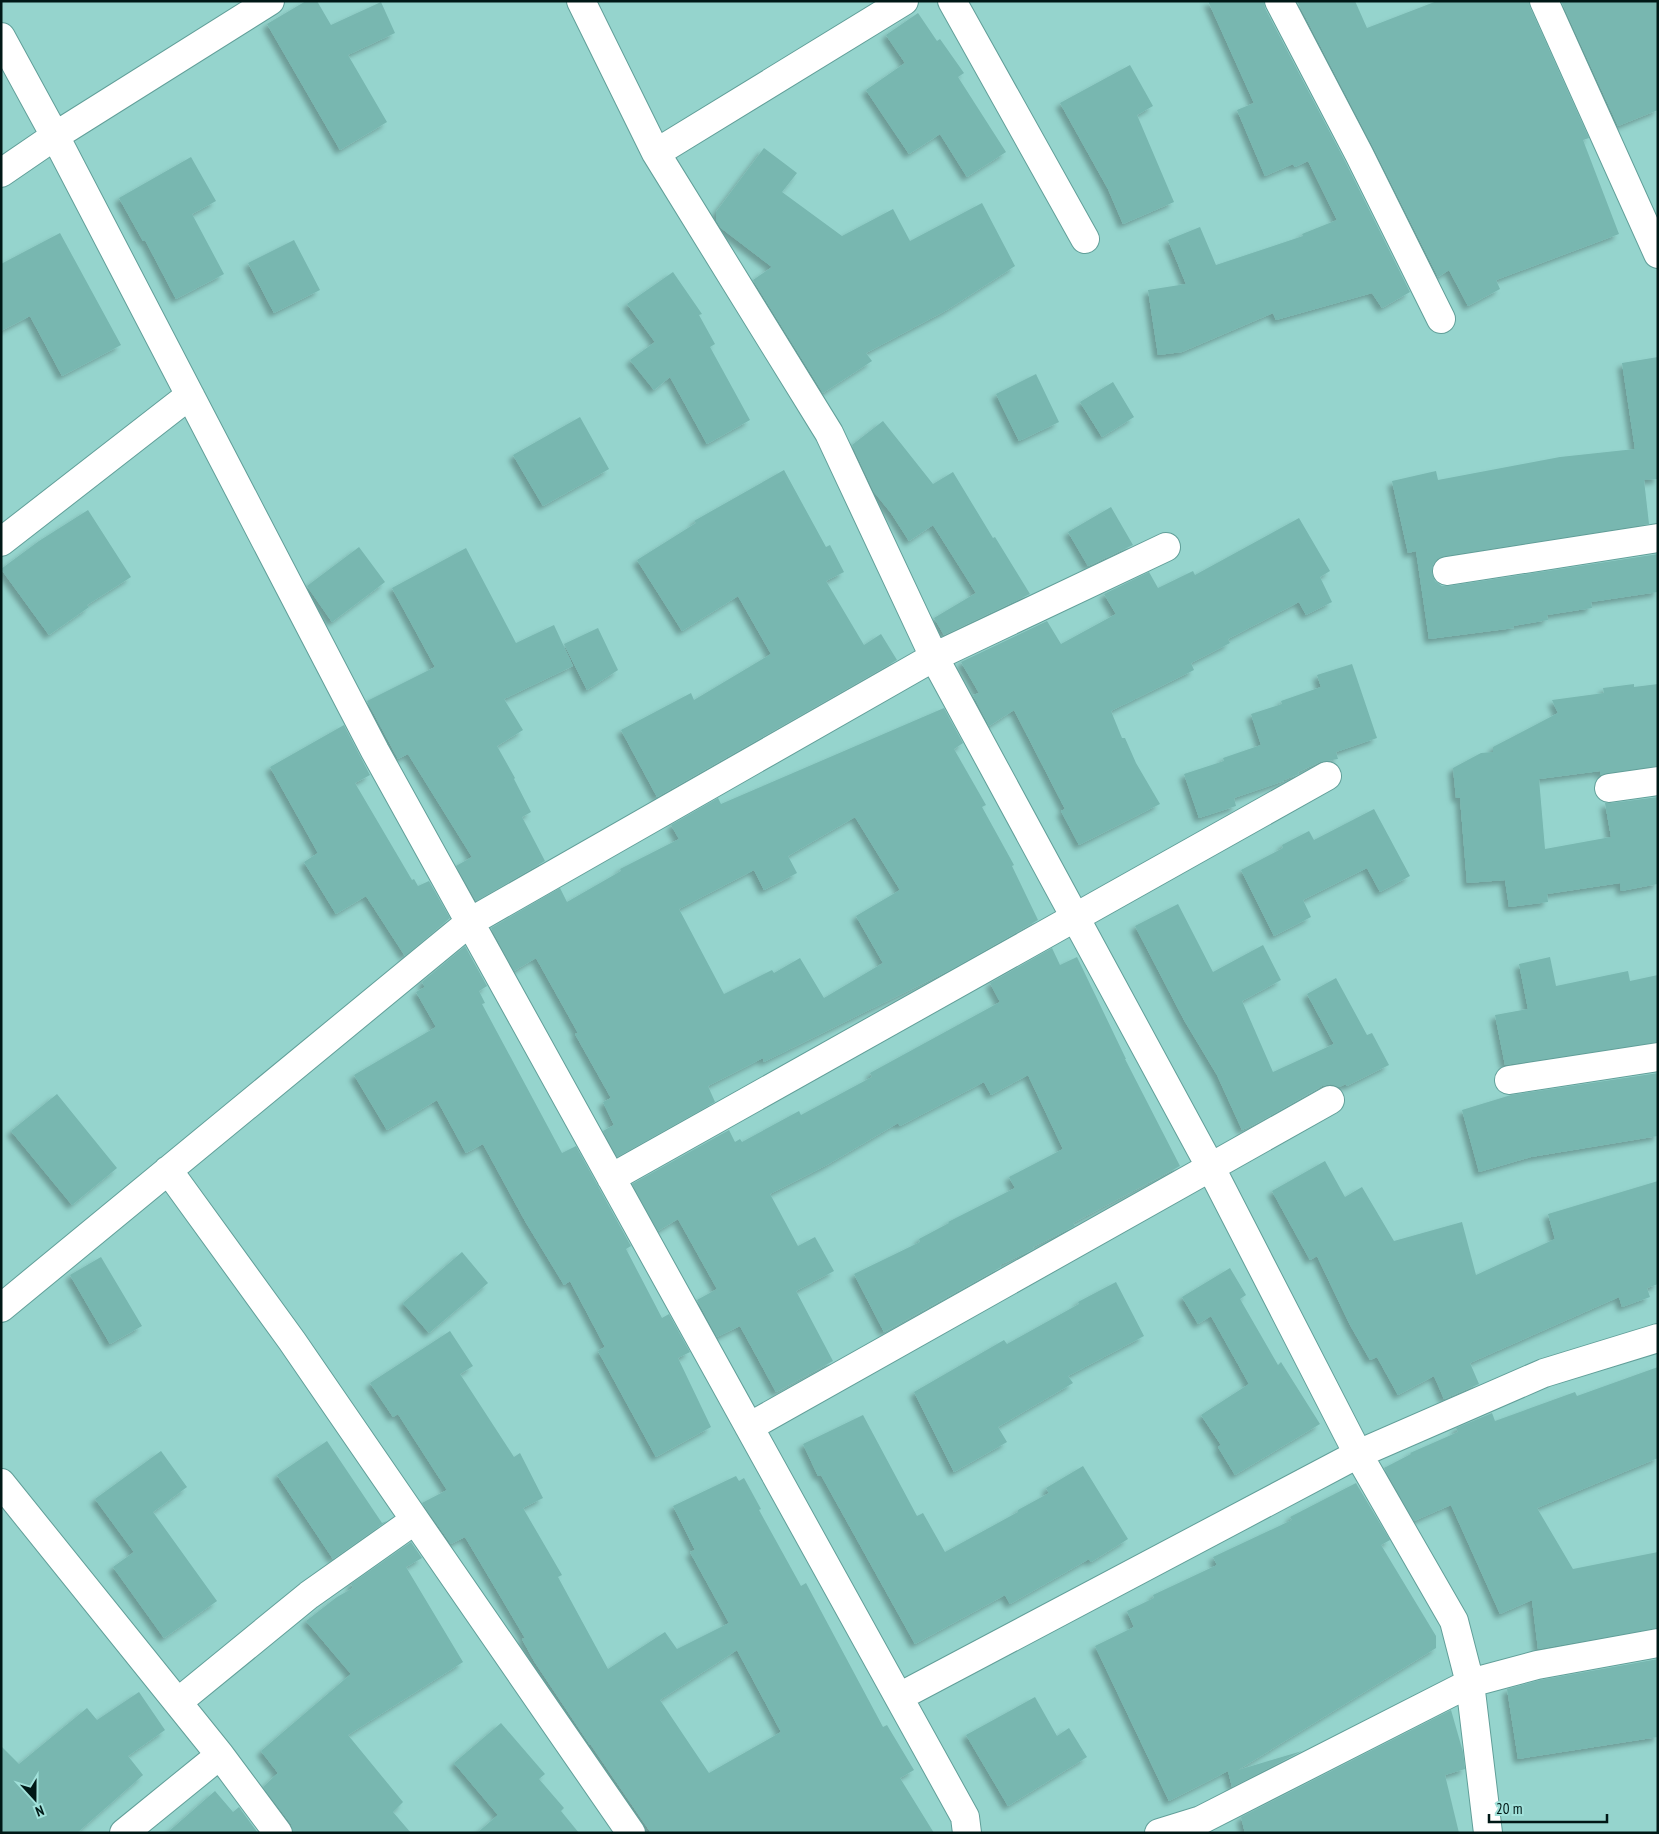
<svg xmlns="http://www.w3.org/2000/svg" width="1659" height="1834" viewBox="0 0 1659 1834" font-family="'PT Sans Narrow',sans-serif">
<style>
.building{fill:#78b7b0;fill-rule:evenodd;filter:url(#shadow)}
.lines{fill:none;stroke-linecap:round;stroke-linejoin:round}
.minor-casing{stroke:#619f99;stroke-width:30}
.minor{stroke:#fff;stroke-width:28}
</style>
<defs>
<filter id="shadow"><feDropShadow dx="-4.5" dy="4.5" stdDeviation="2.5" flood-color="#0004"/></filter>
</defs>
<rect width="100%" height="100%" fill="#95d4cd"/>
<path class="building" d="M 306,1 L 317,1 L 331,25 L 381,2 L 395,33 L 348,55 L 387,122 L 340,150 L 267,24 Z
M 1208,1 L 1264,1 L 1265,8 L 1345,161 L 1410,292 L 1382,308 L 1372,293 L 1276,320 L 1273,313 L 1182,352 L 1158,355 L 1148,290 L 1186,284 L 1168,240 L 1200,227 L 1216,265 L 1303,236 L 1302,234 L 1337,220 L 1308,161 L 1295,167 L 1293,164 L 1265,176 L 1237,110 L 1254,103 Z
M 1297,1 L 1355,1 L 1367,28 L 1437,1 L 1529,1 L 1530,7 L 1589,138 L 1583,140 L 1619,234 L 1496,280 L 1500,289 L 1468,306 L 1449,270 L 1438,277 L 1373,147 Z
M 1561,1 L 1658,1 L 1658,110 L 1618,126 Z
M 918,13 L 937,41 L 940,39 L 964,73 L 958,77 L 1006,152 L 967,177 L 940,134 L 909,154 L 866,90 L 905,63 L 886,35 Z
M 1130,65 L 1153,106 L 1137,115 L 1174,202 L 1123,224 L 1108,189 L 1060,103 Z
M 764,148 L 797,173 L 782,192 L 842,236 L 893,209 L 910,241 L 982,203 L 1015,266 L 947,310 L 866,353 L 872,361 L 823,393 L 753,280 L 772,267 L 721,228 L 716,220 L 716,212 Z
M 191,157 L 216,201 L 192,214 L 224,274 L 176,299 L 145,240 L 143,241 L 119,198 Z
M 60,233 L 121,345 L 62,376 L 30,316 L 1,331 L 1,264 Z
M 294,240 L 320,290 L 274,313 L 248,263 Z
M 673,272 L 702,314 L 699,315 L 715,344 L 710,347 L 750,420 L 707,444 L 670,377 L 654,390 L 630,360 L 655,342 L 627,304 Z
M 1658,357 L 1658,479 L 1644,480 L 1649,524 L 1445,556 L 1437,559 L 1433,565 L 1432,573 L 1435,581 L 1442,586 L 1449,586 L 1658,554 L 1658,592 L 1591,602 L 1592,608 L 1547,615 L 1548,620 L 1513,626 L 1514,628 L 1429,639 L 1416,551 L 1408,553 L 1392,481 L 1436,471 L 1438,480 L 1560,457 L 1635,449 L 1622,363 Z
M 1036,374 L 1059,422 L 1019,441 L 996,394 Z
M 1113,382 L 1134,417 L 1102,437 L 1080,402 Z
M 580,417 L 609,469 L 543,506 L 513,455 Z
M 883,421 L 933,484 L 953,472 L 993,538 L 995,537 L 1030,594 L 944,635 L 934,618 L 976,593 L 933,525 L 909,541 L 891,513 L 874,492 L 852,445 Z
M 784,470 L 826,547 L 830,545 L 844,572 L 826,581 L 864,645 L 881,634 L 897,660 L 657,797 L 621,730 L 691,693 L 694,700 L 771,654 L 738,596 L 682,631 L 637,560 L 696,523 L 694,521 Z
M 1111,507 L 1133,545 L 1088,566 L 1068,532 Z
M 88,510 L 131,577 L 87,605 L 89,607 L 49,635 L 1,569 L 39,541 Z
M 1299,518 L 1330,571 L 1320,577 L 1332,602 L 1306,615 L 1299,602 L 1228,639 L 1230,643 L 1191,663 L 1194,670 L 1111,711 L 1122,738 L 1125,738 L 1136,763 L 1160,804 L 1079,845 L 1061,811 L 1065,809 L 1014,710 L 989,726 L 973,695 L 979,693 L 961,662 L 1047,621 L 1061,644 L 1116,614 L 1104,594 L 1149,572 L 1158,588 L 1193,571 L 1195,575 Z
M 359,547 L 385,582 L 332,622 L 307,586 Z
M 466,548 L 516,643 L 554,625 L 573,666 L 504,699 L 523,730 L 497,746 L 515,778 L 514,779 L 531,812 L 522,817 L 545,861 L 476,901 L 456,866 L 472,857 L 408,754 L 398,759 L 367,701 L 435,667 L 392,588 Z
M 598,628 L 618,670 L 587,690 L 564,644 Z
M 1352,664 L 1377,738 L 1336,752 L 1338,759 L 1320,762 L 1298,772 L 1299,774 L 1284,780 L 1284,781 L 1234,798 L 1236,806 L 1199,818 L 1184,774 L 1224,761 L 1223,758 L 1261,745 L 1251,714 L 1282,704 L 1281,701 L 1321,687 L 1317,675 Z
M 1634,684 L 1634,687 L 1658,684 L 1658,766 L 1607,773 L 1600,775 L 1600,771 L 1539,779 L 1545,849 L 1611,837 L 1605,803 L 1611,803 L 1658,797 L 1658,884 L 1621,891 L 1620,883 L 1547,894 L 1548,902 L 1509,907 L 1505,880 L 1467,883 L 1460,798 L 1456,798 L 1453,768 L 1481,753 L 1493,752 L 1493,747 L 1558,713 L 1552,700 L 1604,693 L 1603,688 Z
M 944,708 L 963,743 L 954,749 L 986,805 L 982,807 L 1014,865 L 1012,866 L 1038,920 L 950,970 L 764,1062 L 763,1058 L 708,1086 L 715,1102 L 617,1157 L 603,1131 L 614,1125 L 603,1102 L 611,1098 L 575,1034 L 578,1033 L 536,958 L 514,971 L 491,928 L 560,888 L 567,902 L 621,871 L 620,869 L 679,839 L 671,825 L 718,798 L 721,804 ZM 855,817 L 900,890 L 856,916 L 883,963 L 824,998 L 800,958 L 774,973 L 772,970 L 724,994 L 679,909 L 754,870 L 764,890 L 797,873 L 788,856 Z
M 344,725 L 370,775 L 355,783 L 412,880 L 414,879 L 418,886 L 429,881 L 450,918 L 405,956 L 366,896 L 336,914 L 304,862 L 318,853 L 270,767 Z
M 1374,809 L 1410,876 L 1380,892 L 1367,868 L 1303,900 L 1311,917 L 1274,936 L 1241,870 L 1283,848 L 1282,845 L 1309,831 L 1314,840 Z
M 1178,904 L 1213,972 L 1263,945 L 1281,980 L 1242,1001 L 1273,1072 L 1334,1044 L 1307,994 L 1336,978 L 1367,1035 L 1372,1033 L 1389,1065 L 1347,1086 L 1346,1084 L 1339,1087 L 1331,1084 L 1322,1086 L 1257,1123 L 1242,1130 L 1217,1075 L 1184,1020 L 1135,926 Z
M 465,946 L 487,986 L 479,991 L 485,1003 L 482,1004 L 562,1153 L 576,1146 L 631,1246 L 626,1249 L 662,1318 L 669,1314 L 690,1352 L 678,1358 L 711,1427 L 656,1457 L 598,1351 L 605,1347 L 570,1281 L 564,1285 L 525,1221 L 483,1144 L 466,1153 L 437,1100 L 387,1130 L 354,1075 L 436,1027 L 416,992 L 425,987 L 422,982 Z
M 1052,948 L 1060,965 L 1077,957 L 1126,1059 L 1125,1059 L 1180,1166 L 1073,1223 L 1075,1226 L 1033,1247 L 1034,1249 L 1000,1265 L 1001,1267 L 884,1332 L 854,1274 L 920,1242 L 919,1239 L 949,1223 L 948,1222 L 1015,1188 L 1009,1177 L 1063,1149 L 1028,1075 L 991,1095 L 984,1082 L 900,1126 L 898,1123 L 827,1165 L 770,1194 L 798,1246 L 815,1237 L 834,1271 L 796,1291 L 833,1361 L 776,1392 L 740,1326 L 717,1337 L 697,1300 L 717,1289 L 678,1219 L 658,1231 L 632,1184 L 729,1130 L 735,1142 L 740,1139 L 742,1142 L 799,1111 L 801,1115 L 872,1077 L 870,1073 L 1000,1002 L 990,983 Z
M 1550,957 L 1556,986 L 1628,971 L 1630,981 L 1658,975 L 1658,1042 L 1505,1065 L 1495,1015 L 1528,1009 L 1519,964 Z
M 1658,1073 L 1658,1136 L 1531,1157 L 1479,1172 L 1462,1110 L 1511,1095 Z
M 57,1094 L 117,1168 L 72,1205 L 11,1131 Z
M 1325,1161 L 1345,1197 L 1362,1187 L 1394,1241 L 1462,1222 L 1476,1275 L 1555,1239 L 1548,1214 L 1658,1181 L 1658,1284 L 1647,1288 L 1650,1297 L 1622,1307 L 1619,1297 L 1470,1363 L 1479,1384 L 1444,1399 L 1434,1376 L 1398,1395 L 1377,1357 L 1370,1360 L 1350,1325 L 1317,1256 L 1310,1260 L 1272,1191 Z
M 462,1252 L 488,1283 L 429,1333 L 403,1303 Z
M 101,1257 L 142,1326 L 110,1344 L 70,1275 Z
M 1230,1268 L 1246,1295 L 1240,1299 L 1278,1365 L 1281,1362 L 1320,1424 L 1235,1475 L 1218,1447 L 1221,1445 L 1201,1415 L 1249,1384 L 1211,1316 L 1198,1324 L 1182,1297 Z
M 1116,1282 L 1144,1336 L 1068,1376 L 1073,1383 L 998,1427 L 1007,1442 L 954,1472 L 914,1392 L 1004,1340 L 1007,1344 L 1079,1304 L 1078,1302 Z
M 450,1331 L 473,1366 L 460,1374 L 514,1457 L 520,1453 L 543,1498 L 523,1508 L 562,1575 L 558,1577 L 608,1669 L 665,1632 L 677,1649 L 729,1623 L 690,1552 L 695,1550 L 673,1506 L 736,1476 L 739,1481 L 744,1478 L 761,1509 L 759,1510 L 801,1586 L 806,1583 L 883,1727 L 887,1725 L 914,1770 L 900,1778 L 934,1833 L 651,1833 L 591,1745 L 590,1745 L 534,1661 L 522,1639 L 525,1638 L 465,1537 L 451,1544 L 422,1503 L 447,1490 L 398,1414 L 393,1417 L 370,1383 ZM 737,1650 L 781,1732 L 709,1773 L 660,1700 Z
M 1658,1367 L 1658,1458 L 1537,1508 L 1573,1569 L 1658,1552 L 1658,1628 L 1538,1649 L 1532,1600 L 1500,1614 L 1451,1505 L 1414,1521 L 1384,1468 L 1411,1454 L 1410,1453 L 1458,1432 L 1456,1428 L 1492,1413 L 1495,1421 L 1575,1392 L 1577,1396 Z
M 863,1415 L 917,1516 L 923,1513 L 945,1552 L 1018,1512 L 1018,1510 L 1049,1493 L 1046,1488 L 1083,1466 L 1128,1539 L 1091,1562 L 1089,1559 L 1010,1604 L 1005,1595 L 915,1644 L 821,1475 L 818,1476 L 803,1444 Z
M 327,1441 L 382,1523 L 387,1521 L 333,1559 L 277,1475 Z
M 161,1451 L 187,1487 L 153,1512 L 217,1601 L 164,1638 L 113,1567 L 134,1552 L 95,1499 Z
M 1356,1483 L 1390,1540 L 1381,1545 L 1436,1636 L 1436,1648 L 1238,1770 L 1302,1751 L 1232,1787 L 1228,1771 L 1169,1801 L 1095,1646 L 1134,1627 L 1127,1611 L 1154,1598 L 1153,1595 L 1217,1565 L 1213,1557 L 1292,1520 L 1290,1517 Z
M 411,1542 L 422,1558 L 406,1567 L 463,1662 L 348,1735 L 403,1802 L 393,1812 L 411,1833 L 293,1833 L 291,1824 L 263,1787 L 278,1773 L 261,1751 L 351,1674 L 306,1621 L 337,1597 L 353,1588 L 351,1584 Z
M 1658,1659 L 1658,1737 L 1518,1759 L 1507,1689 L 1540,1680 Z
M 139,1692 L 165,1730 L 128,1756 L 143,1775 L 77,1833 L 1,1833 L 1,1746 L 19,1764 L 87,1708 L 97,1720 Z
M 1035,1697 L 1057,1736 L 1069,1728 L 1087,1757 L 1008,1806 L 966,1735 Z
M 1451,1710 L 1463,1752 L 1465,1769 L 1445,1775 L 1459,1833 L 1245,1833 L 1241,1817 Z
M 501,1723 L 545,1774 L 539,1779 L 564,1808 L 561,1811 L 579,1833 L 477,1833 L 498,1815 L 454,1763 Z
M 215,1791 L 233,1812 L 239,1807 L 258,1833 L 167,1833 Z"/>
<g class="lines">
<g class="minor-casing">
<path id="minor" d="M 581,1 L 656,153 L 829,433 L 934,657 L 1211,1168 L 1358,1454 L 1454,1621 L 1470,1683 L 1488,1833
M 952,1 L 1085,239
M 1279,1 L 1359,154 L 1441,319
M 1544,1 L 1658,254
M 1,37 L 55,136 L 375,751 L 965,1817 L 967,1833
M 656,153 L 904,1
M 1,173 L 55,136 L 270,1
M 1,542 L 190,395
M 1447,571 L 1658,538
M 1609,788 L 1658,781
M 1509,1080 L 1658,1057
M 168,1170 L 292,1341 L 415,1520
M 611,1178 L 1327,776
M 1,1308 L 470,922 L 934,657 L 1166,547
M 749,1427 L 1330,1100
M 1,1483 L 220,1755 L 278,1833
M 899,1697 L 1358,1454 L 1544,1373 L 1658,1338
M 178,1702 L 309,1595 L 415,1520 L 631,1833
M 124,1833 L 220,1755
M 1159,1833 L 1201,1820 L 1470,1683 L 1537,1665 L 1658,1643"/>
</g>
<use href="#minor" class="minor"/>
</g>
<rect width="1659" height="1834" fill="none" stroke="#001816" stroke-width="5"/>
<g transform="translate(35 1799) rotate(159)" stroke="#a1e1da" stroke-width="4" paint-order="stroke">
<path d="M0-4L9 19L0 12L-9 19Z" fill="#001816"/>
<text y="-8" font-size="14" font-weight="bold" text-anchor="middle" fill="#001816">N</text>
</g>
<path d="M1489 1814v8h118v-8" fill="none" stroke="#001816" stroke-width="2.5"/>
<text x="1496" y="1814" font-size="15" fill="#001816" stroke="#a1e1da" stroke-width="4" paint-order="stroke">20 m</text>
</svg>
